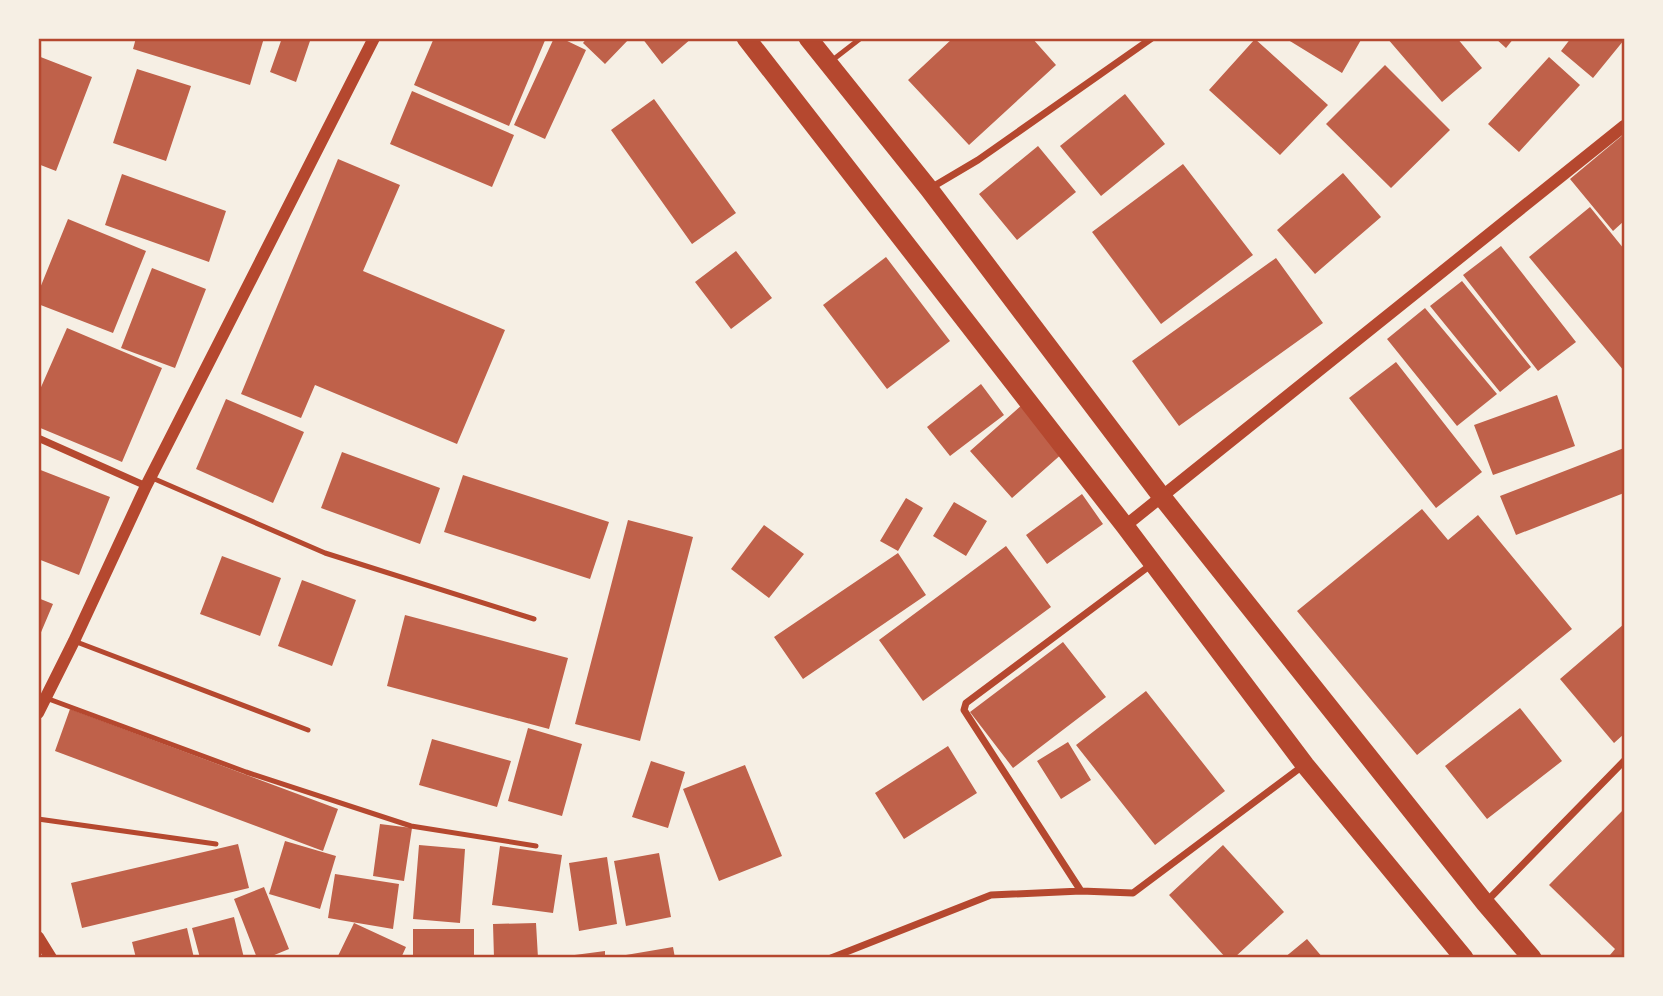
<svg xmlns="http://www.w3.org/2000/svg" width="1663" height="996" viewBox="0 0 1663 996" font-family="'Fira Sans Condensed',sans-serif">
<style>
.building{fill:#bf614a}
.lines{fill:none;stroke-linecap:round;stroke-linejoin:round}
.service{stroke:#b5482f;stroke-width:5}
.minor{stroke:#b5482f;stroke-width:7}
.tertiary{stroke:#b5482f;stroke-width:12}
.trunk{stroke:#b5482f;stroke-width:19}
.neatline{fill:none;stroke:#b5482f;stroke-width:2.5}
</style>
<rect width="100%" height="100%" fill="#f6efe4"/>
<path class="building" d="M 136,38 L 264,38 L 250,85 L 133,49 Z
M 282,38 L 311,38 L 296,82 L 270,72 Z
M 434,38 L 546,38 L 509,126 L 414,85 Z
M 554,38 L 561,38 L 586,50 L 545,139 L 514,125 Z
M 587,38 L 630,38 L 605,64 L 583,43 Z
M 642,38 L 692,38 L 662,64 Z
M 953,38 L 1032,38 L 1056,65 L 969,145 L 908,80 Z
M 1285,38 L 1362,38 L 1342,73 Z
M 1387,38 L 1457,38 L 1482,68 L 1442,102 Z
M 1495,38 L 1514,38 L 1506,48 Z
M 1571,38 L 1624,38 L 1624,40 L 1593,78 L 1561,51 Z
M 1255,39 L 1328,105 L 1280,155 L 1209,90 Z
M 38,56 L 92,77 L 56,171 L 38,164 Z
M 1549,57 L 1580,85 L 1519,152 L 1488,124 Z
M 1385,65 L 1450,130 L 1391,188 L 1326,124 Z
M 137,69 L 191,86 L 166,161 L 113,143 Z
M 412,91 L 514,135 L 492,187 L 390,144 Z
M 1125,94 L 1165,144 L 1101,196 L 1060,146 Z
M 654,99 L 736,213 L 692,244 L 611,130 Z
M 1624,134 L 1624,221 L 1613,231 L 1570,179 Z
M 1038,146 L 1076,192 L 1017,240 L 979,194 Z
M 338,159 L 400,185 L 363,271 L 505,330 L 457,444 L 315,385 L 301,418 L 241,394 Z
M 1183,164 L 1253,255 L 1161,324 L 1092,232 Z
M 1343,173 L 1381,217 L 1315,274 L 1277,230 Z
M 122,174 L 226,211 L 209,262 L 105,225 Z
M 1590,207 L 1624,249 L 1624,371 L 1529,257 Z
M 68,219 L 146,251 L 113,333 L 38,304 L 38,293 Z
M 1501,246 L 1576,342 L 1538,371 L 1463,275 Z
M 736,251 L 772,298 L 731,329 L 695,282 Z
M 886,257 L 950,341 L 887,389 L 823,305 Z
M 1276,258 L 1323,323 L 1179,426 L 1132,361 Z
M 152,268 L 206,289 L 175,368 L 121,348 Z
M 1462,281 L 1531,367 L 1500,392 L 1430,306 Z
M 1425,308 L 1497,394 L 1457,426 L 1387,339 Z
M 67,328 L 162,368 L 122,462 L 38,427 L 38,394 Z
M 1396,362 L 1482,472 L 1436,508 L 1349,398 Z
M 981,384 L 1004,415 L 950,456 L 927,427 Z
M 1557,395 L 1575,446 L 1493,475 L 1474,425 Z
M 226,399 L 304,432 L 273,503 L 196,469 Z
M 1023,404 L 1064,452 L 1012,498 L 970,451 Z
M 1624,448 L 1624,493 L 1516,535 L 1500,496 Z
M 342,452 L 440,488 L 420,544 L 321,508 Z
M 38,469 L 110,497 L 79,575 L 38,559 Z
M 463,475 L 609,522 L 590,579 L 444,532 Z
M 1082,494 L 1103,524 L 1047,564 L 1026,535 Z
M 906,498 L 923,508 L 898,551 L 880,541 Z
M 954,502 L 987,521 L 966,556 L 933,536 Z
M 1422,509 L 1448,540 L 1478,515 L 1572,629 L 1417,755 L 1297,611 Z
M 628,520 L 693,537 L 640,741 L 575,724 Z
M 764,525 L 804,554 L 769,598 L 731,569 Z
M 1006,546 L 1051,607 L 923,701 L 879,640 Z
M 898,553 L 926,595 L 803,679 L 774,637 Z
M 222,556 L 281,578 L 260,636 L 200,614 Z
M 302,580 L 356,600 L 332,666 L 278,646 Z
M 38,598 L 53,604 L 39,637 L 38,637 Z
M 405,615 L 568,658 L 549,729 L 387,686 Z
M 1624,624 L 1624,734 L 1614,743 L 1560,679 Z
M 1063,642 L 1106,697 L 1013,768 L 970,712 Z
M 1146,691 L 1225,791 L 1155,845 L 1076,745 Z
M 1520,708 L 1562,761 L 1487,819 L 1445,766 Z
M 70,709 L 338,809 L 323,851 L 55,751 Z
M 528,728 L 582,744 L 562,816 L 508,801 Z
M 432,739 L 511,761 L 497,807 L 419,785 Z
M 1068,742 L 1091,780 L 1061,799 L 1037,761 Z
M 948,746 L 977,793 L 904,839 L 875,793 Z
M 651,761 L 685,772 L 668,828 L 632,817 Z
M 745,765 L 782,856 L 719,881 L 683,789 Z
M 1624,809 L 1624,958 L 1613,958 L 1610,955 L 1615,949 L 1549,885 Z
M 380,824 L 412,828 L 404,881 L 373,876 Z
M 285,841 L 336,856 L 320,909 L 269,894 Z
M 238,844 L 249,888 L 82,928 L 71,883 Z
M 419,845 L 465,849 L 460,923 L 413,919 Z
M 1223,845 L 1284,912 L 1234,958 L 1226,958 L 1169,895 Z
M 500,846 L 562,855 L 553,913 L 492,905 Z
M 659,853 L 671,917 L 626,926 L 614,861 Z
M 607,857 L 617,924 L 579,931 L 569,863 Z
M 335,874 L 399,884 L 393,929 L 328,918 Z
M 264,887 L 289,949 L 267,958 L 257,958 L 234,899 Z
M 234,917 L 244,958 L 200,958 L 192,928 Z
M 354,923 L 406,947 L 401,958 L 341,958 L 338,956 Z
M 536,923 L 538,958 L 494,958 L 493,924 Z
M 187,928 L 194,958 L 136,958 L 132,942 Z
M 413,929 L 474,929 L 474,958 L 413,958 Z
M 1307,939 L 1323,958 L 1284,958 Z
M 673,947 L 675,958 L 620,958 L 620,956 Z
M 605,951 L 605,958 L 567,958 L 567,956 Z"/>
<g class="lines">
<path class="service" d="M 830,62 L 861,38
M 150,477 L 325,553 L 534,619
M 74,641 L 308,730
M 46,698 L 246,772 L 411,826 L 536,846
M 38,819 L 216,844"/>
<path class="minor" d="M 929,189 L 978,160 L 1152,38
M 38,438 L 146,486
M 1081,891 L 1133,893 L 1304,765
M 1486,902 L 1624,761
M 831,958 L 991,895 L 1081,891 L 964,710 L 966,703 L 1152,564"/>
<path class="tertiary" d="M 1125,526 L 1624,126
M 38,713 L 74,641 L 146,486 L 374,38
M 38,937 L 51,958"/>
<path class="trunk" d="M 746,38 L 1125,526 L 1305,765 L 1464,958
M 808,38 L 929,189 L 1162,497 L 1485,903 L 1532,958"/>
</g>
<rect width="1663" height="996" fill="none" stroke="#f6efe4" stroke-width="80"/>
<rect x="40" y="40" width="1583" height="916" class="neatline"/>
</svg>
